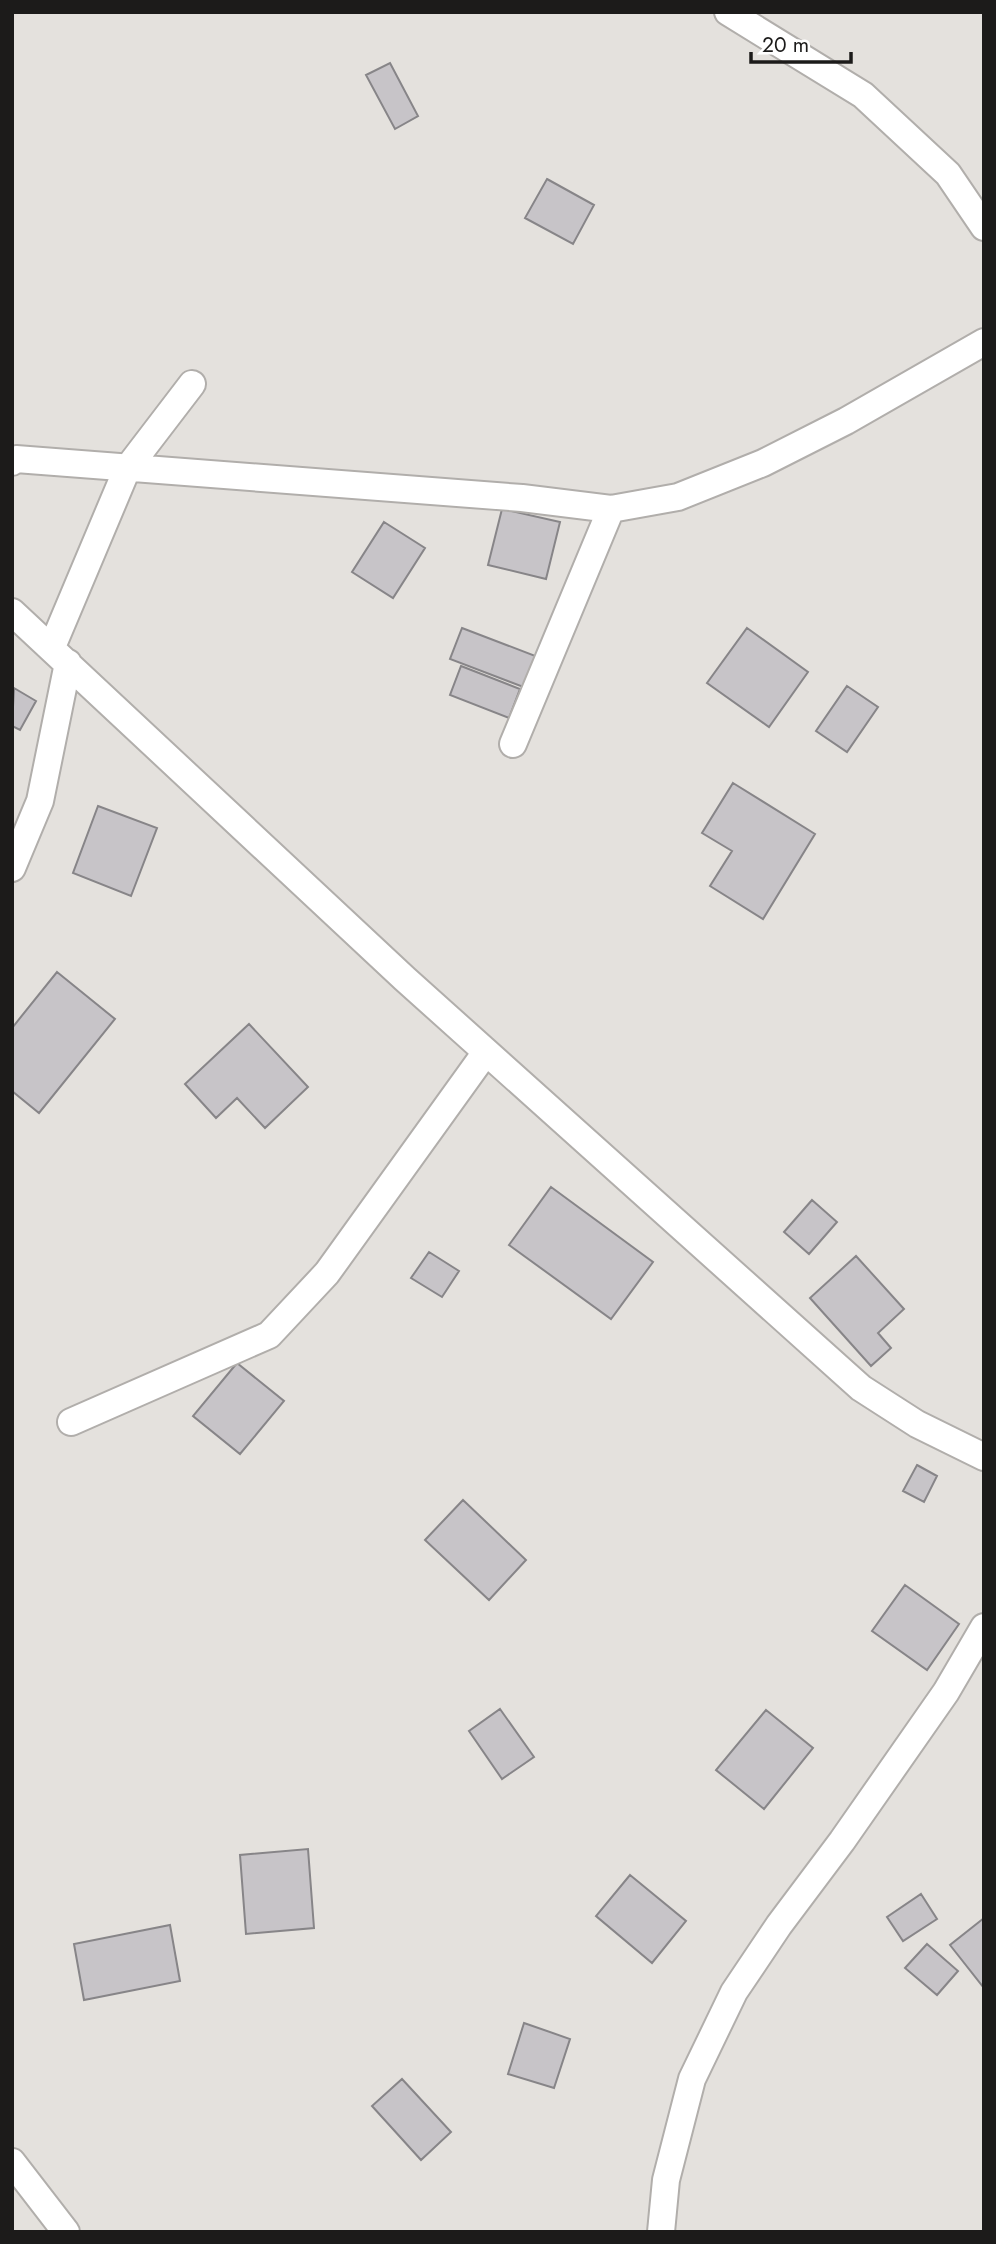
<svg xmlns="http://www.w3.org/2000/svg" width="996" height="2244" viewBox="0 0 996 2244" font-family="Jost,sans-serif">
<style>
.building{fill:#c7c4c8;stroke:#878588;stroke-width:2}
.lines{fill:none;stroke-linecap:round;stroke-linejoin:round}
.street-casing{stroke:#b1aeab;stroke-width:30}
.street{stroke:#fff;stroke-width:26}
</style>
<rect width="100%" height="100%" fill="#e4e1dd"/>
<path class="building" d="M 390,63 L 418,116 L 395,129 L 366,75 Z
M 547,179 L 594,205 L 573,244 L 525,218 Z
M 502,509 L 560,522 L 546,579 L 488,565 Z
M 384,522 L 425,548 L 393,598 L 352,572 Z
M 462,628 L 538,657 L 526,688 L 450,659 Z
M 747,628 L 808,672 L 769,727 L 707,683 Z
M 461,666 L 520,689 L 509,718 L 450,695 Z
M 847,686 L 878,707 L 847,752 L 816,731 Z
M 14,688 L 36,701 L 20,730 L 12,726 Z
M 733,783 L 815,834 L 763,919 L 710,886 L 732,851 L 702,833 Z
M 98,806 L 157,828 L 131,896 L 73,873 Z
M 57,972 L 115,1019 L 39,1113 L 12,1091 L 12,1028 Z
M 249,1024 L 308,1087 L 265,1128 L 237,1098 L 216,1118 L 185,1084 Z
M 551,1187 L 653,1262 L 611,1319 L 509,1245 Z
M 812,1200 L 837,1222 L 809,1254 L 784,1232 Z
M 429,1252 L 459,1271 L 442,1297 L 411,1278 Z
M 856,1256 L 904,1309 L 878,1333 L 891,1348 L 871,1366 L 810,1298 Z
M 237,1363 L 284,1401 L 240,1454 L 193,1416 Z
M 917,1465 L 937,1476 L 924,1502 L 903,1491 Z
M 463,1500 L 526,1560 L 489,1600 L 425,1540 Z
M 905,1585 L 959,1624 L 927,1670 L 872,1631 Z
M 500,1709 L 534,1757 L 502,1779 L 469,1731 Z
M 766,1710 L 813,1748 L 764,1809 L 716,1770 Z
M 308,1849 L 314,1928 L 246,1934 L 240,1855 Z
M 630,1875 L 686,1921 L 652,1963 L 596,1916 Z
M 921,1894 L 937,1919 L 903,1941 L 887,1917 Z
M 984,1918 L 984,1988 L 950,1945 Z
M 170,1925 L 180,1981 L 84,2000 L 74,1944 Z
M 927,1944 L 958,1971 L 937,1995 L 905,1968 Z
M 524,2023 L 570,2039 L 554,2088 L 508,2074 Z
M 402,2079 L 451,2132 L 421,2160 L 372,2106 Z"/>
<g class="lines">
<g class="street-casing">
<path id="street" d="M 728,12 L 863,95 L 948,174 L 984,227
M 12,462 L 16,459 L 522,498 L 611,509 L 678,497 L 763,463 L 846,421 L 984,342
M 12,612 L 405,979 L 861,1388 L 917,1424 L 984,1457
M 52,647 L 127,469 L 192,384
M 513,744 L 611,509
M 12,868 L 40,801 L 68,663
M 71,1422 L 269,1335 L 327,1273 L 486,1052
M 12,2162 L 66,2232
M 661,2232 L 666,2180 L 692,2079 L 734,1992 L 779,1925 L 842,1841 L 946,1692 L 984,1627"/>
</g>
<use href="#street" class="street"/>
</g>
<rect width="996" height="2244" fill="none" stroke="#1c1b1a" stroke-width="28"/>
<path d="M751 52v10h100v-10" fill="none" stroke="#1c1b1a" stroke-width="3.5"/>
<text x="762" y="52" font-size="21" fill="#1c1b1a" stroke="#ffffff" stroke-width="5" paint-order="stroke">20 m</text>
</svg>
